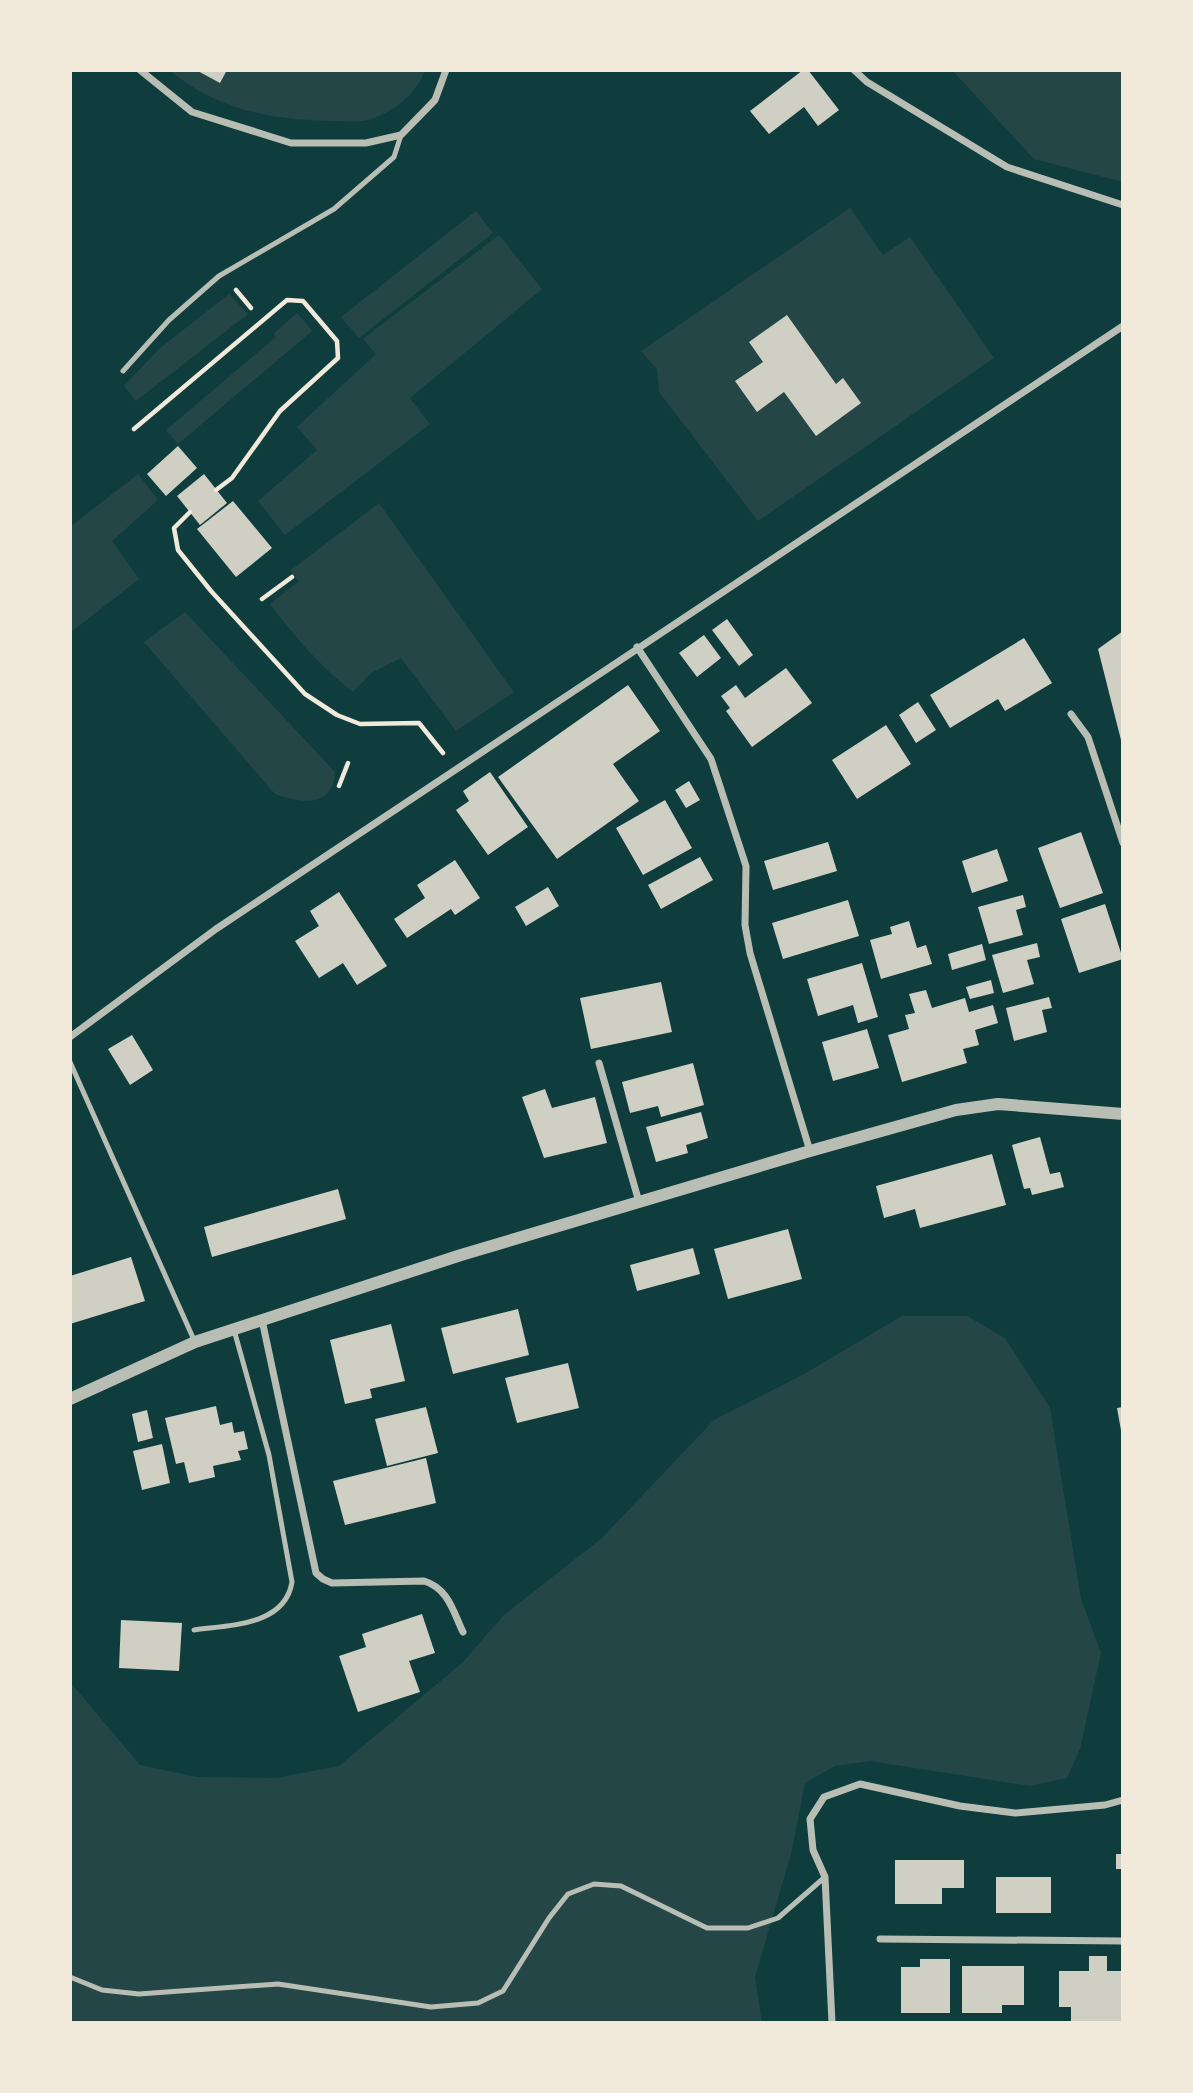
<svg xmlns="http://www.w3.org/2000/svg" width="1193" height="2093" viewBox="0 0 1193 2093" font-family="'Titillium Web',sans-serif">
<style>
.green{fill:#244646}
.building{fill:#cfcfc3}
.lines{fill:none;stroke-linecap:round;stroke-linejoin:round}
.path{stroke:#f1e9da;stroke-width:4.5}
.service{stroke:#b8beb3;stroke-width:5}
.minor{stroke:#b8beb3;stroke-width:7}
.tertiary{stroke:#b8beb3;stroke-width:12}
</style>
<rect width="100%" height="100%" fill="#0f3d3e"/>
<path class="green" d="M 169,70 L 425,70 C 417,93 395,111 371,119 C 360,123 346,121 334,121 C 291,120 249,116 209,96 C 194,89 182,80 169,70 Z
M 952,70 L 1123,70 L 1123,182 L 1034,159 Z
M 850,208 L 883,255 L 910,237 L 994,358 L 758,521 L 659,392 L 657,369 L 641,351 Z
M 476,211 L 493,233 L 359,338 L 341,317 Z
M 499,235 L 542,289 L 410,398 L 430,424 L 285,535 L 258,501 L 317,450 L 297,427 L 376,354 L 363,339 Z
M 229,294 L 248,314 L 136,401 L 124,386 L 160,348 Z
M 297,313 L 312,331 L 178,444 L 166,430 L 276,337 L 273,334 Z
M 138,474 L 158,500 L 112,541 L 139,579 L 70,633 L 70,527 Z
M 379,503 L 514,692 L 456,731 L 401,658 L 371,673 L 353,692 C 319,665 296,638 270,604 L 299,581 L 290,571 Z
M 185,612 L 335,772 C 333,809 300,803 275,794 L 144,642 Z
M 902,1316 L 967,1316 L 1005,1338 L 1050,1408 L 1081,1599 L 1101,1653 L 1080,1749 L 1067,1778 L 1030,1786 L 870,1761 L 835,1766 L 805,1783 L 791,1854 L 755,1977 L 762,2023 L 70,2023 L 70,1682 L 140,1765 L 197,1777 L 276,1778 L 339,1766 L 462,1663 L 504,1615 L 602,1538 L 714,1420 L 804,1374 Z"/>
<path class="building" d="M 196,70 L 227,70 L 220,83 Z
M 803,70 L 808,70 L 839,110 L 818,126 L 804,107 L 769,134 L 750,111 Z
M 787,315 L 836,384 L 843,378 L 861,403 L 816,436 L 784,392 L 757,412 L 735,381 L 763,362 L 749,342 Z
M 178,446 L 197,468 L 166,496 L 147,474 Z
M 204,474 L 227,503 L 200,525 L 177,496 Z
M 233,501 L 272,548 L 236,577 L 197,529 Z
M 727,619 L 753,655 L 739,666 L 712,630 Z
M 1123,631 L 1123,744 L 1122,744 L 1098,649 Z
M 704,635 L 721,658 L 697,677 L 679,653 Z
M 1024,638 L 1052,683 L 1005,711 L 998,699 L 950,728 L 930,695 Z
M 786,668 L 812,703 L 752,747 L 726,711 L 730,708 L 721,696 L 736,685 L 745,698 Z
M 628,685 L 660,731 L 613,764 L 639,801 L 557,859 L 498,777 Z
M 918,702 L 936,730 L 916,743 L 899,715 Z
M 886,725 L 911,764 L 857,799 L 832,760 Z
M 490,772 L 528,827 L 488,855 L 456,810 L 469,801 L 463,791 Z
M 689,781 L 700,800 L 686,808 L 675,790 Z
M 665,800 L 692,848 L 643,875 L 616,828 Z
M 1081,832 L 1103,893 L 1060,908 L 1038,848 Z
M 828,842 L 837,871 L 773,890 L 764,861 Z
M 997,849 L 1008,881 L 972,893 L 962,861 Z
M 700,857 L 713,880 L 661,909 L 648,885 Z
M 455,860 L 480,898 L 455,915 L 451,909 L 407,938 L 394,919 L 425,898 L 417,885 Z
M 548,887 L 559,906 L 526,926 L 515,907 Z
M 339,892 L 387,966 L 357,985 L 343,963 L 319,978 L 295,941 L 319,926 L 310,911 Z
M 1023,895 L 1026,907 L 1016,910 L 1023,935 L 989,944 L 978,907 Z
M 848,900 L 859,936 L 783,959 L 772,923 Z
M 1105,904 L 1123,959 L 1079,973 L 1061,919 Z
M 909,921 L 917,948 L 926,945 L 932,964 L 881,979 L 870,940 L 892,934 L 890,927 Z
M 1037,943 L 1040,957 L 1027,960 L 1034,984 L 1003,993 L 992,955 Z
M 982,944 L 986,960 L 952,970 L 948,954 Z
M 862,963 L 878,1017 L 858,1023 L 853,1005 L 818,1016 L 807,979 Z
M 991,980 L 994,993 L 970,999 L 966,987 Z
M 661,982 L 672,1032 L 591,1049 L 580,998 Z
M 926,990 L 932,1008 L 965,998 L 969,1012 L 993,1005 L 998,1023 L 975,1030 L 979,1045 L 963,1049 L 967,1063 L 902,1082 L 888,1035 L 909,1029 L 905,1015 L 915,1013 L 909,994 Z
M 1049,997 L 1052,1008 L 1042,1010 L 1047,1032 L 1014,1041 L 1006,1008 Z
M 867,1029 L 879,1068 L 833,1081 L 822,1042 Z
M 132,1035 L 153,1070 L 130,1085 L 108,1049 Z
M 693,1063 L 704,1105 L 661,1117 L 658,1106 L 630,1113 L 622,1082 Z
M 545,1089 L 552,1108 L 595,1097 L 607,1143 L 544,1158 L 522,1097 Z
M 701,1112 L 708,1138 L 686,1145 L 688,1153 L 656,1162 L 646,1127 Z
M 1040,1137 L 1050,1174 L 1060,1172 L 1064,1187 L 1032,1195 L 1030,1188 L 1024,1189 L 1012,1145 Z
M 992,1154 L 1006,1205 L 920,1228 L 915,1209 L 884,1218 L 876,1186 Z
M 338,1189 L 346,1219 L 212,1257 L 204,1227 Z
M 788,1229 L 802,1279 L 728,1299 L 714,1249 Z
M 693,1248 L 700,1274 L 637,1291 L 630,1265 Z
M 131,1257 L 145,1301 L 70,1324 L 70,1276 Z
M 518,1309 L 529,1355 L 453,1374 L 441,1328 Z
M 391,1324 L 405,1381 L 370,1389 L 372,1398 L 345,1404 L 330,1340 Z
M 568,1363 L 579,1408 L 517,1423 L 505,1378 Z
M 216,1406 L 220,1425 L 232,1422 L 234,1433 L 244,1431 L 248,1449 L 238,1451 L 241,1460 L 213,1466 L 215,1477 L 189,1483 L 184,1462 L 176,1464 L 165,1418 Z
M 426,1407 L 438,1453 L 387,1466 L 375,1419 Z
M 1123,1407 L 1123,1436 L 1122,1436 L 1117,1408 Z
M 147,1410 L 153,1438 L 138,1442 L 132,1414 Z
M 162,1444 L 170,1483 L 142,1490 L 133,1451 Z
M 426,1458 L 436,1503 L 345,1525 L 333,1481 Z
M 422,1614 L 435,1653 L 409,1661 L 420,1692 L 358,1712 L 339,1656 L 366,1647 L 362,1634 Z
M 121,1620 L 182,1623 L 179,1671 L 119,1668 Z
M 1116,1854 L 1123,1854 L 1123,1869 L 1116,1869 Z
M 895,1860 L 964,1860 L 964,1888 L 942,1888 L 942,1904 L 895,1904 Z
M 996,1877 L 1051,1877 L 1051,1913 L 996,1913 Z
M 1089,1956 L 1107,1956 L 1107,1971 L 1123,1971 L 1123,2021 L 1071,2021 L 1071,2007 L 1059,2007 L 1059,1971 L 1089,1971 Z
M 920,1959 L 950,1959 L 950,2013 L 901,2013 L 901,1967 L 920,1967 Z
M 962,1966 L 1024,1966 L 1024,2005 L 1002,2005 L 1002,2013 L 962,2013 Z"/>
<g class="lines">
<path class="path" d="M 236,290 L 251,308
M 134,429 L 287,300 L 303,301 L 337,341 L 338,358 L 280,411 L 232,478 L 216,490
M 190,512 L 174,528 L 178,550 L 211,591 L 305,694 L 337,715 L 360,724 L 419,723 L 443,753
M 262,599 L 292,577
M 339,786 L 348,763"/>
<path class="service" d="M 123,371 L 169,320 L 219,276 L 334,209 L 394,157 L 401,135
M 70,1062 L 194,1340
M 194,1630 C 229,1625 285,1626 292,1582 L 269,1455 L 234,1330
M 70,1977 L 102,1990 L 139,1994 L 278,1984 L 431,2007 L 478,2003 L 503,1991 L 549,1918 L 568,1894 L 594,1884 L 621,1886 L 707,1928 L 748,1928 L 778,1918 L 825,1877"/>
<path class="minor" d="M 140,70 L 192,112 L 291,143 L 366,143 L 401,135 L 435,100 L 446,70
M 854,70 L 867,82 L 1007,167 L 1123,205
M 637,647 L 711,759 L 746,866 L 745,925 L 750,953 L 810,1151
M 1071,714 L 1088,737 L 1123,843
M 70,1037 L 216,929 L 1123,326
M 599,1063 L 639,1202
M 262,1320 L 316,1573 L 323,1579 L 332,1583 L 424,1581 C 448,1588 453,1611 463,1632
M 880,1939 L 1123,1941
M 832,2023 L 825,1877 L 813,1850 L 810,1819 L 824,1797 L 860,1784 L 960,1806 L 1015,1813 L 1105,1805 L 1123,1800"/>
<path class="tertiary" d="M 70,1399 L 195,1342 L 461,1255 L 810,1151 L 956,1110 L 998,1104 L 1123,1114"/>
</g>
<rect width="1193" height="2093" fill="none" stroke="#f1e9da" stroke-width="144"/>
</svg>
